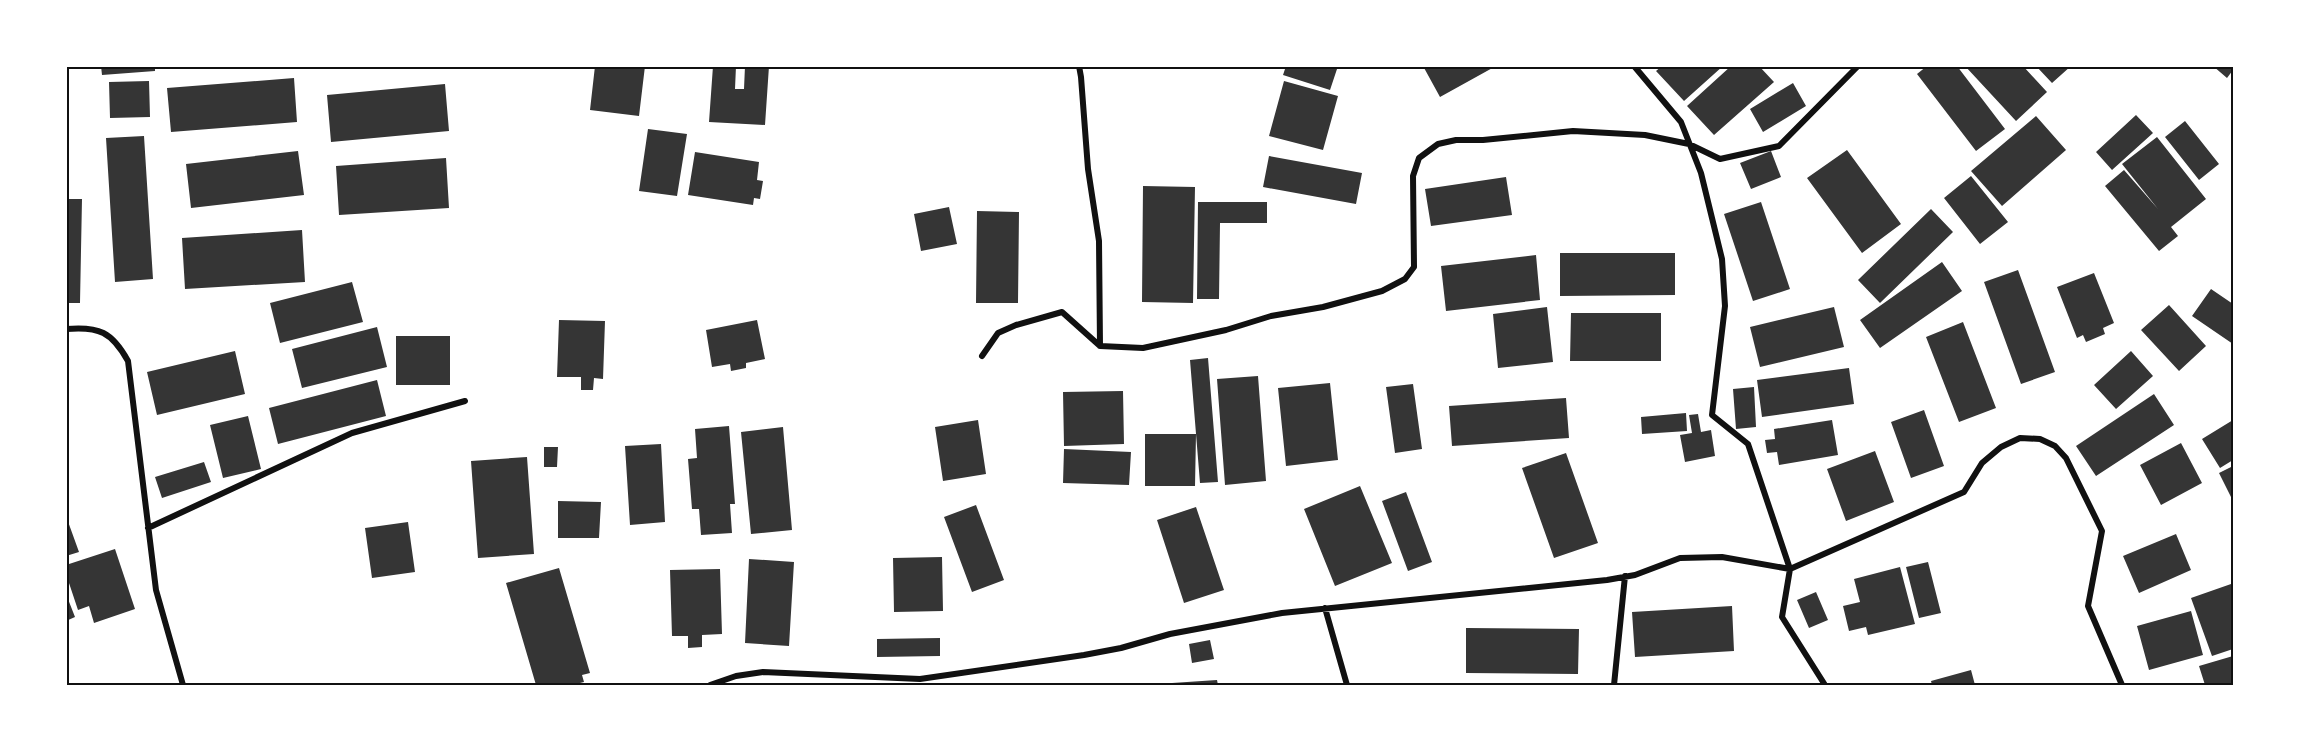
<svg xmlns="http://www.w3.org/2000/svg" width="2299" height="751" viewBox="0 0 2299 751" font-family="Lora,serif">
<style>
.building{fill:#353535}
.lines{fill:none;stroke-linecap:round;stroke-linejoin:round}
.minor{stroke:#111;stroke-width:6}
.neatline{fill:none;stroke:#111;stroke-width:2}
</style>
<rect width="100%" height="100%" fill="#fff"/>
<path class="building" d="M 101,66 L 155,66 L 155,71 L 102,75 Z
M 595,66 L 645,66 L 639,116 L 590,110 Z
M 713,66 L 736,66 L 735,89 L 744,89 L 745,66 L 769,66 L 765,125 L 709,122 Z
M 1286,66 L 1338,66 L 1330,90 L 1283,75 Z
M 1423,66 L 1496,66 L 1440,97 Z
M 1662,66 L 1723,66 L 1684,101 L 1656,71 Z
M 1731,66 L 1759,66 L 1774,82 L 1714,135 L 1687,106 Z
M 1927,66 L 1957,66 L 2005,129 L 1976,151 L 1917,74 Z
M 1965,66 L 2023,66 L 2047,92 L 2016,121 Z
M 2036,66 L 2071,66 L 2052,83 Z
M 2213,66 L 2233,66 L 2233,70 L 2227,78 Z
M 294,78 L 297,122 L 171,132 L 167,88 Z
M 149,81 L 150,117 L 110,118 L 109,82 Z
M 1284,81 L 1338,96 L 1323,150 L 1269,136 Z
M 1793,83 L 1806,106 L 1763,132 L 1750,109 Z
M 445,84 L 449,131 L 331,142 L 327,95 Z
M 2136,115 L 2153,133 L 2112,170 L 2096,152 Z
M 2036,116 L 2066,150 L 2002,206 L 1971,171 Z
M 2185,121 L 2219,164 L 2199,180 L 2165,137 Z
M 648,129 L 687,134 L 677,196 L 639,191 Z
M 144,136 L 153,279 L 115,282 L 106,138 Z
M 2157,137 L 2206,199 L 2171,227 L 2178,236 L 2159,251 L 2105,186 L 2124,170 L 2158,209 L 2122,164 Z
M 1847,150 L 1901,224 L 1862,253 L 1807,178 Z
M 298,151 L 304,195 L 191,208 L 186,164 Z
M 1771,151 L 1781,177 L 1751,189 L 1740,163 Z
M 695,152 L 759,162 L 757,180 L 763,181 L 760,199 L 754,198 L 753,205 L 688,195 Z
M 1269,156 L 1362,173 L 1356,204 L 1263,187 Z
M 446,158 L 449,208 L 339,215 L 336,166 Z
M 1971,176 L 2008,222 L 1980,244 L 1944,198 Z
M 1506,177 L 1512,215 L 1431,226 L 1425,189 Z
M 1143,186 L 1195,187 L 1193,303 L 1142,302 Z
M 66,199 L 82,199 L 80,303 L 66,303 Z
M 1198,202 L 1267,202 L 1267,223 L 1220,223 L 1219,299 L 1197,299 Z
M 1761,202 L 1790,289 L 1753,301 L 1724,214 Z
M 949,207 L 957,244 L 921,251 L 914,214 Z
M 1931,209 L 1953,232 L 1880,303 L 1858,280 Z
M 977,211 L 1019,212 L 1018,303 L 976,303 Z
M 302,230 L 305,282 L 185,289 L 182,238 Z
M 1560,253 L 1675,253 L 1675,295 L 1560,296 Z
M 1536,255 L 1540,300 L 1446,311 L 1441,266 Z
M 1942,262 L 1962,291 L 1880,348 L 1860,320 Z
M 2018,270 L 2055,372 L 2021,384 L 1984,282 Z
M 2094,273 L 2114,323 L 2103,328 L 2105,334 L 2086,342 L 2083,335 L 2077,338 L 2057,287 Z
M 352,282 L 363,322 L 280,343 L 270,303 Z
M 2211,289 L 2233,304 L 2233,344 L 2192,316 Z
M 2169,305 L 2206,346 L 2179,371 L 2141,330 Z
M 1547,307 L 1553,362 L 1498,368 L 1493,314 Z
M 1834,307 L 1844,347 L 1760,367 L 1750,327 Z
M 1571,313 L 1661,313 L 1661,361 L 1570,361 Z
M 559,320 L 605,321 L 603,379 L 594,378 L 593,390 L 581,390 L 581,377 L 557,377 Z
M 757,320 L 765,359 L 746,363 L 746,368 L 731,371 L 730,364 L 712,367 L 706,330 Z
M 1963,322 L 1996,408 L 1959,422 L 1926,337 Z
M 377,327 L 387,367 L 302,388 L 292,349 Z
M 396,336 L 450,336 L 450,385 L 396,385 Z
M 235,351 L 245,394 L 157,415 L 147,372 Z
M 2131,351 L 2153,376 L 2116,409 L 2094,385 Z
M 1208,358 L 1218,482 L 1200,483 L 1190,360 Z
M 1849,368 L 1854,404 L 1762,417 L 1757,380 Z
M 1258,376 L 1266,481 L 1225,485 L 1217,379 Z
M 377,380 L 386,416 L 278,444 L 269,408 Z
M 1330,383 L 1338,460 L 1286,466 L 1278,388 Z
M 1413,384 L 1422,449 L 1395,453 L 1386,387 Z
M 1754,387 L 1756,427 L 1736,429 L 1733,389 Z
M 1123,391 L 1124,444 L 1064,446 L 1063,392 Z
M 2154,394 L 2174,425 L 2096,476 L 2076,446 Z
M 1566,398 L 1569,438 L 1452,446 L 1449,406 Z
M 1924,410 L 1944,466 L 1911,478 L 1891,422 Z
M 1686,413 L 1687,431 L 1642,434 L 1641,417 Z
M 1698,414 L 1701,432 L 1711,430 L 1715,456 L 1685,462 L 1680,435 L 1692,433 L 1689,415 Z
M 248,416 L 261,469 L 223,478 L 210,425 Z
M 978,420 L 986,474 L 943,481 L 935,427 Z
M 1832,420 L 1838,455 L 1779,465 L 1777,452 L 1767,453 L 1765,440 L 1775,439 L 1774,429 Z
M 2233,420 L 2233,460 L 2220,468 L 2202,439 Z
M 729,426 L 735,504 L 730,504 L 732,533 L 701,535 L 699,509 L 692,509 L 688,459 L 697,458 L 695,429 Z
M 783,427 L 792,530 L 751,534 L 741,432 Z
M 1145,434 L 1196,434 L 1195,486 L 1145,486 Z
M 2181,443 L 2202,483 L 2161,505 L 2140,465 Z
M 661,444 L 665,522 L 630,525 L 625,446 Z
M 544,447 L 558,447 L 557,467 L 544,467 Z
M 1064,449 L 1131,452 L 1129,485 L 1063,483 Z
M 1875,451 L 1894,502 L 1846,521 L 1827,469 Z
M 1566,453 L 1598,543 L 1554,558 L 1522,468 Z
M 527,457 L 534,554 L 478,558 L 471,461 Z
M 204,462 L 211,482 L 162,498 L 155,477 Z
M 2233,466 L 2233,501 L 2219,473 Z
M 1360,486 L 1392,563 L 1335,586 L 1304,509 Z
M 1406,492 L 1432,562 L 1408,571 L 1382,501 Z
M 558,501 L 601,502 L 599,538 L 558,538 Z
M 976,505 L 1004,580 L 972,592 L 944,517 Z
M 1196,507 L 1224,590 L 1184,603 L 1157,520 Z
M 66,516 L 79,552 L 66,556 Z
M 408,522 L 415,572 L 372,578 L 365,528 Z
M 2176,534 L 2191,570 L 2139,593 L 2123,556 Z
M 115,549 L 135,609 L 94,623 L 89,606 L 78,610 L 66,574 L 66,565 Z
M 942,557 L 943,611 L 894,612 L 893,558 Z
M 749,559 L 794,562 L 789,646 L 745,643 Z
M 1928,562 L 1941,613 L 1919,618 L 1906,567 Z
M 1900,567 L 1915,624 L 1868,635 L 1866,627 L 1849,631 L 1843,606 L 1860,602 L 1854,579 Z
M 559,568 L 590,673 L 582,675 L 584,682 L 572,685 L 536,685 L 506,583 Z
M 720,569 L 722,634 L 702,635 L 702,647 L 688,648 L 688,636 L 672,636 L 670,570 Z
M 2231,584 L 2233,589 L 2233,649 L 2212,656 L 2191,598 Z
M 1816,592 L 1828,620 L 1809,628 L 1797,600 Z
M 66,594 L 75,617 L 66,621 Z
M 1732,606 L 1734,651 L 1635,657 L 1632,612 Z
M 2191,611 L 2203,655 L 2149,670 L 2137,626 Z
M 1466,628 L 1579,629 L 1578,674 L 1466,673 Z
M 940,638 L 940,656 L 877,657 L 877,639 Z
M 1210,640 L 1214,659 L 1192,663 L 1189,644 Z
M 2233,656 L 2233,685 L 2205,685 L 2199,666 Z
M 1971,670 L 1975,685 L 1932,685 L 1931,681 Z
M 1217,680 L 1218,685 L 1172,685 L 1172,683 Z"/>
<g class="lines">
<path class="minor" d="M 1079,66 L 1081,77 L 1088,169 L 1099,241 L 1100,346
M 1634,66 L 1681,122 L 1701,173 L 1722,259 L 1725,306 L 1712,415 L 1748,444 L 1790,569 L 1782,617 L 1825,685
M 66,329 C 99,326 112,332 128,361 L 156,590 L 183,685
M 982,356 L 998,333 L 1016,325 L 1062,312 L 1100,346 L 1143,348 L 1226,330 L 1271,316 L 1323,307 L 1382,291 L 1405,279 L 1414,267 L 1413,176 L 1419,158 L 1438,144 L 1456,140 L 1483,140 L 1573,131 L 1645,135 L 1689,144 L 1720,159 L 1779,146 L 1858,66
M 148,528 L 352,433 L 465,401
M 1325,608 L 1347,685
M 710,685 L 736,676 L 763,672 L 920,679 L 1084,655 L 1121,648 L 1170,634 L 1282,613 L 1607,580 L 1635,575 L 1680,558 L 1722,557 L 1790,569 L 1964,492 L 1982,463 L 2001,447 L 2020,438 L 2040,439 L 2055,446 L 2066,458 L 2102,531 L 2088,606 L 2122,685
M 1614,685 L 1625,576"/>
</g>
<rect width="2299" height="751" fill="none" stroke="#ffffff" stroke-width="135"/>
<rect x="68" y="68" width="2164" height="616" class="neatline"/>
</svg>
